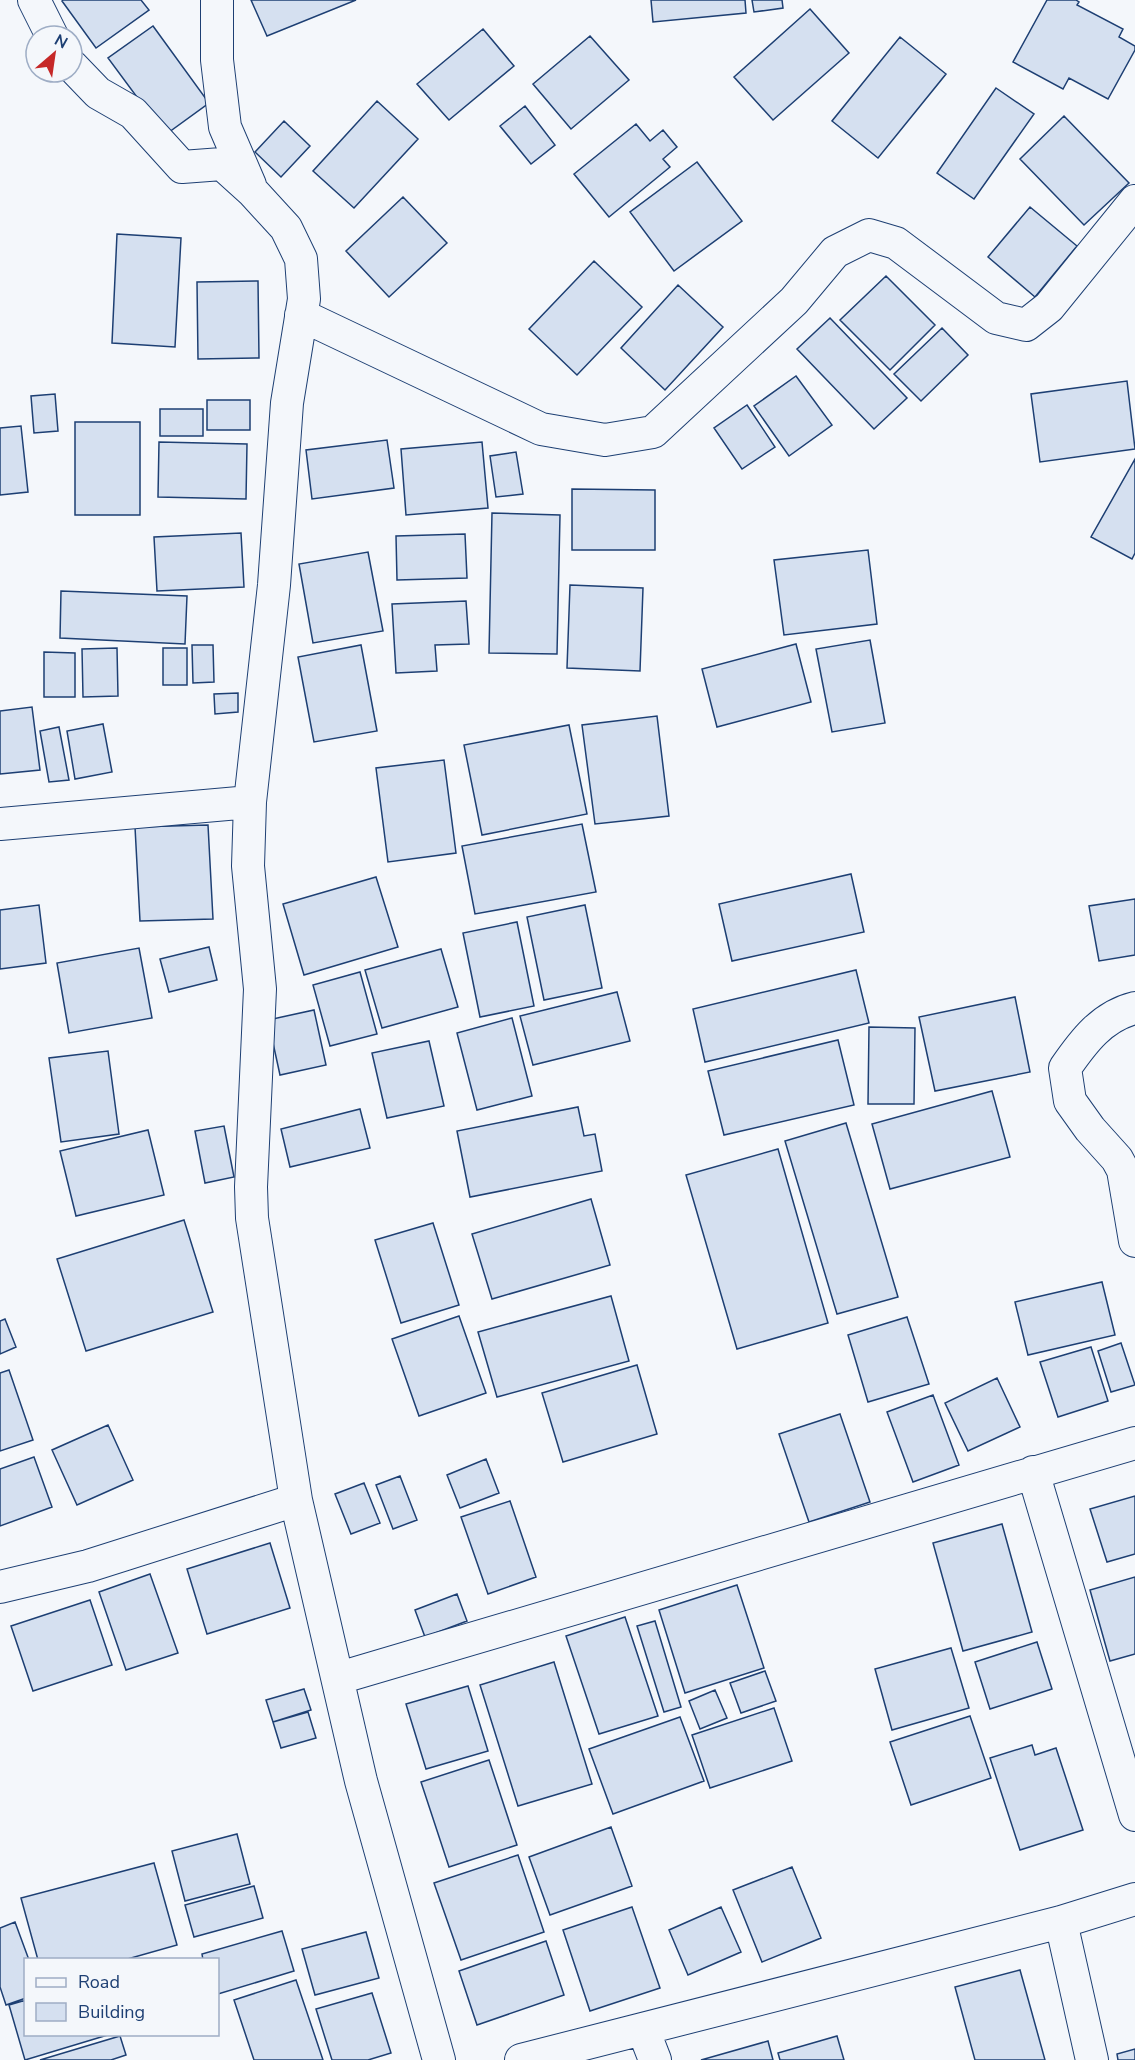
<svg xmlns="http://www.w3.org/2000/svg" width="1135" height="2060" viewBox="0 0 1135 2060" font-family="'Nunito Sans',sans-serif">
<style>
.building{fill:#d5e0f0;stroke:#1d3f73;stroke-width:1.5}
.lines{fill:none;stroke-linecap:round;stroke-linejoin:round}
.minor-casing{stroke:#1d3f73;stroke-width:34}
.minor{stroke:#f4f7fb;stroke-width:32}
</style>
<rect width="100%" height="100%" fill="#f4f7fb"/>
<path class="building" d="M 63,0 L 141,0 L 149,10 L 96,48 L 62,1 Z
M 251,0 L 356,0 L 267,36 Z
M 651,0 L 745,0 L 746,13 L 653,22 Z
M 752,0 L 782,0 L 783,8 L 754,12 Z
M 1047,0 L 1076,0 L 1079,2 L 1077,5 L 1123,29 L 1119,37 L 1135,46 L 1135,50 L 1108,99 L 1069,78 L 1063,89 L 1013,62 Z
M 810,9 L 849,53 L 773,120 L 734,77 Z
M 153,26 L 209,103 L 165,135 L 108,58 Z
M 483,29 L 514,66 L 449,120 L 417,84 Z
M 590,36 L 629,80 L 571,129 L 533,84 Z
M 900,37 L 946,74 L 878,158 L 832,121 Z
M 996,88 L 1034,114 L 974,199 L 937,173 Z
M 377,101 L 418,139 L 354,208 L 313,171 Z
M 525,106 L 555,145 L 531,164 L 500,126 Z
M 1064,116 L 1129,183 L 1084,225 L 1020,159 Z
M 284,121 L 310,146 L 281,177 L 255,152 Z
M 636,124 L 650,141 L 663,130 L 677,147 L 663,159 L 670,167 L 609,217 L 574,174 Z
M 697,162 L 742,221 L 674,271 L 630,212 Z
M 403,197 L 447,243 L 389,297 L 346,251 Z
M 1030,207 L 1077,246 L 1035,297 L 988,257 Z
M 117,234 L 181,238 L 175,347 L 112,343 Z
M 594,261 L 642,307 L 577,375 L 529,329 Z
M 886,276 L 935,325 L 890,370 L 840,320 Z
M 258,281 L 259,358 L 198,359 L 197,282 Z
M 678,285 L 723,327 L 665,390 L 621,348 Z
M 830,318 L 907,398 L 874,429 L 797,349 Z
M 942,328 L 968,355 L 921,401 L 894,374 Z
M 796,376 L 832,425 L 789,456 L 754,406 Z
M 1127,381 L 1135,449 L 1040,462 L 1031,394 Z
M 55,394 L 58,431 L 34,433 L 31,396 Z
M 207,400 L 250,400 L 250,430 L 207,430 Z
M 747,405 L 775,447 L 742,469 L 714,428 Z
M 160,409 L 203,409 L 203,436 L 160,436 Z
M 75,422 L 140,422 L 140,515 L 75,515 Z
M 21,426 L 28,492 L 0,495 L 0,428 Z
M 387,440 L 394,488 L 312,499 L 306,450 Z
M 159,442 L 247,444 L 246,499 L 158,497 Z
M 482,442 L 488,508 L 406,515 L 401,449 Z
M 516,452 L 523,494 L 496,497 L 490,456 Z
M 1135,459 L 1135,553 L 1132,559 L 1091,537 Z
M 572,489 L 655,490 L 655,550 L 572,550 Z
M 492,513 L 560,515 L 557,654 L 489,653 Z
M 241,533 L 244,587 L 157,591 L 154,537 Z
M 465,534 L 467,578 L 397,580 L 396,536 Z
M 868,550 L 877,624 L 784,635 L 774,560 Z
M 368,552 L 383,631 L 313,643 L 299,564 Z
M 570,585 L 643,588 L 640,671 L 567,668 Z
M 61,591 L 187,596 L 185,644 L 60,638 Z
M 466,601 L 469,644 L 435,645 L 437,671 L 396,673 L 392,604 Z
M 870,640 L 885,723 L 832,732 L 816,649 Z
M 796,644 L 811,702 L 717,727 L 702,669 Z
M 192,645 L 213,645 L 214,682 L 193,683 Z
M 361,645 L 377,731 L 314,742 L 298,657 Z
M 117,648 L 118,696 L 83,697 L 82,649 Z
M 163,648 L 187,648 L 187,685 L 163,685 Z
M 44,652 L 75,653 L 75,697 L 44,697 Z
M 238,693 L 238,712 L 215,714 L 214,694 Z
M 32,707 L 40,770 L 0,774 L 0,711 Z
M 657,716 L 669,816 L 595,824 L 582,725 Z
M 103,724 L 112,772 L 75,779 L 67,731 Z
M 569,725 L 587,814 L 482,835 L 464,745 Z
M 59,727 L 69,780 L 49,782 L 40,731 Z
M 444,760 L 456,853 L 388,862 L 376,768 Z
M 582,824 L 596,892 L 475,914 L 462,846 Z
M 208,825 L 213,919 L 140,921 L 135,827 Z
M 851,874 L 864,932 L 732,961 L 719,904 Z
M 376,877 L 398,947 L 304,975 L 283,904 Z
M 1135,899 L 1135,955 L 1099,961 L 1089,906 Z
M 39,905 L 46,963 L 0,969 L 0,910 Z
M 585,905 L 602,988 L 544,1000 L 527,917 Z
M 517,922 L 534,1006 L 480,1017 L 463,933 Z
M 209,947 L 217,980 L 169,992 L 160,959 Z
M 139,948 L 152,1018 L 69,1033 L 57,963 Z
M 441,949 L 458,1007 L 382,1028 L 365,970 Z
M 856,970 L 869,1023 L 705,1062 L 693,1009 Z
M 360,972 L 377,1034 L 330,1046 L 313,985 Z
M 617,992 L 630,1041 L 533,1065 L 520,1016 Z
M 1015,997 L 1030,1072 L 935,1091 L 919,1017 Z
M 314,1010 L 326,1065 L 280,1075 L 268,1020 Z
M 512,1018 L 532,1096 L 477,1110 L 457,1033 Z
M 869,1027 L 915,1028 L 914,1104 L 868,1104 Z
M 838,1040 L 854,1105 L 724,1135 L 708,1071 Z
M 429,1041 L 444,1106 L 387,1118 L 372,1053 Z
M 108,1051 L 119,1134 L 61,1142 L 49,1058 Z
M 992,1091 L 1010,1157 L 890,1189 L 872,1124 Z
M 578,1107 L 584,1136 L 595,1134 L 602,1171 L 470,1197 L 457,1131 Z
M 360,1109 L 370,1148 L 290,1167 L 281,1129 Z
M 846,1123 L 898,1297 L 837,1314 L 785,1141 Z
M 224,1126 L 234,1177 L 205,1183 L 195,1131 Z
M 148,1130 L 164,1195 L 76,1216 L 60,1151 Z
M 778,1149 L 828,1323 L 737,1349 L 686,1175 Z
M 591,1199 L 610,1265 L 492,1299 L 472,1234 Z
M 184,1220 L 213,1312 L 86,1351 L 57,1259 Z
M 433,1223 L 459,1305 L 401,1323 L 375,1240 Z
M 1102,1282 L 1115,1335 L 1028,1355 L 1015,1302 Z
M 611,1296 L 629,1361 L 497,1397 L 478,1332 Z
M 459,1316 L 486,1393 L 419,1416 L 392,1339 Z
M 907,1317 L 929,1384 L 868,1402 L 848,1335 Z
M 5,1319 L 16,1347 L 0,1354 L 0,1321 Z
M 1121,1343 L 1135,1385 L 1111,1392 L 1098,1351 Z
M 1091,1347 L 1108,1401 L 1058,1417 L 1040,1362 Z
M 637,1365 L 657,1434 L 563,1462 L 542,1393 Z
M 9,1370 L 33,1440 L 0,1451 L 0,1373 Z
M 997,1378 L 1020,1427 L 968,1451 L 945,1403 Z
M 933,1395 L 959,1465 L 913,1482 L 887,1412 Z
M 840,1414 L 870,1502 L 809,1522 L 779,1434 Z
M 108,1425 L 133,1480 L 77,1505 L 52,1450 Z
M 34,1457 L 52,1507 L 0,1526 L 0,1469 Z
M 486,1459 L 499,1493 L 460,1508 L 447,1475 Z
M 400,1476 L 417,1520 L 393,1529 L 376,1485 Z
M 364,1483 L 380,1523 L 351,1534 L 335,1494 Z
M 1135,1496 L 1135,1554 L 1107,1562 L 1090,1509 Z
M 510,1501 L 536,1577 L 488,1594 L 461,1517 Z
M 1002,1524 L 1032,1632 L 963,1651 L 933,1543 Z
M 270,1543 L 290,1608 L 207,1634 L 187,1569 Z
M 150,1574 L 178,1653 L 126,1670 L 99,1592 Z
M 1135,1577 L 1135,1654 L 1110,1661 L 1090,1590 Z
M 737,1585 L 764,1668 L 685,1693 L 659,1610 Z
M 457,1594 L 467,1621 L 425,1637 L 415,1610 Z
M 90,1600 L 112,1665 L 33,1691 L 11,1626 Z
M 625,1617 L 658,1716 L 599,1734 L 566,1636 Z
M 655,1621 L 681,1707 L 664,1712 L 637,1626 Z
M 1037,1642 L 1052,1689 L 990,1709 L 975,1662 Z
M 951,1648 L 969,1708 L 892,1730 L 875,1669 Z
M 554,1662 L 592,1784 L 518,1806 L 480,1685 Z
M 765,1671 L 776,1701 L 741,1713 L 730,1683 Z
M 468,1686 L 488,1751 L 426,1769 L 406,1704 Z
M 304,1689 L 311,1710 L 273,1722 L 266,1700 Z
M 715,1690 L 727,1718 L 700,1729 L 689,1701 Z
M 774,1708 L 792,1761 L 710,1788 L 692,1735 Z
M 308,1712 L 316,1738 L 281,1748 L 273,1722 Z
M 970,1716 L 991,1778 L 911,1805 L 890,1742 Z
M 680,1717 L 704,1781 L 613,1814 L 589,1749 Z
M 1032,1745 L 1035,1755 L 1056,1748 L 1083,1830 L 1020,1850 L 990,1758 Z
M 489,1760 L 517,1845 L 449,1867 L 421,1782 Z
M 611,1827 L 632,1886 L 550,1915 L 529,1857 Z
M 237,1834 L 250,1884 L 185,1901 L 172,1851 Z
M 518,1855 L 544,1932 L 461,1960 L 434,1883 Z
M 154,1863 L 177,1945 L 124,1960 L 38,1960 L 21,1898 Z
M 792,1867 L 821,1938 L 762,1962 L 733,1890 Z
M 254,1886 L 263,1918 L 194,1937 L 185,1905 Z
M 632,1907 L 660,1988 L 590,2011 L 563,1930 Z
M 721,1907 L 741,1952 L 688,1975 L 669,1930 Z
M 15,1922 L 29,1960 L 26,1960 L 26,1998 L 6,2005 L 0,1987 L 0,1928 Z
M 282,1931 L 294,1971 L 218,1994 L 218,1960 L 203,1960 L 202,1954 Z
M 366,1932 L 379,1978 L 315,1995 L 302,1949 Z
M 546,1941 L 564,1995 L 477,2025 L 459,1971 Z
M 1020,1970 L 1045,2060 L 975,2060 L 955,1987 Z
M 296,1980 L 323,2060 L 254,2060 L 234,2000 Z
M 372,1993 L 391,2053 L 368,2060 L 332,2060 L 316,2009 Z
M 26,2000 L 26,2034 L 111,2034 L 25,2060 L 9,2005 Z
M 120,2036 L 126,2055 L 111,2060 L 40,2060 Z
M 837,2036 L 844,2060 L 780,2060 L 778,2053 Z
M 768,2041 L 773,2060 L 701,2060 Z
M 1135,2049 L 1135,2060 L 1118,2060 L 1117,2054 Z"/>
<g class="lines">
<g class="minor-casing">
<path id="minor" d="M 34,0 L 52,36
M 217,0 L 217,60 L 225,127 L 250,185
M 72,66 L 98,93 L 133,113 L 182,167 L 222,164 L 253,192 L 286,228 L 301,259 L 304,299 L 287,403 L 274,585 L 250,802 L 248,866 L 260,989 L 251,1187 L 252,1218 L 296,1500 L 361,1781 L 439,2060
M 301,315 L 541,429 L 605,440 L 653,432 L 794,301 L 835,252 L 869,235 L 896,243 L 996,318 L 1026,325 L 1049,307 L 1135,201
M 0,824 L 250,802
M 1135,1008 C 1102,1016 1083,1042 1065,1068 L 1070,1101 L 1090,1129 L 1117,1159 L 1123,1170 L 1135,1241
M 1033,1472 L 1135,1815
M 0,1587 L 88,1566 L 296,1500
M 339,1678 L 1135,1443
M 1061,1922 L 1092,2060
M 643,2029 L 655,2060
M 521,2060 L 1061,1922 L 1135,1899"/>
</g>
<use href="#minor" class="minor"/>
</g>
<rect x="24" y="1958" width="195" height="78" fill="#f4f7fb" stroke="#9eadc5" stroke-width="1.5"/>
<rect x="36" y="1978" width="30" height="9" fill="#f4f7fb" stroke="#9eadc5" stroke-width="1.5"/>
<text x="78" y="1988" font-size="18" fill="#1d3f73">Road</text>
<rect x="36" y="2003" width="30" height="18" fill="#d5e0f0" stroke="#9eadc5" stroke-width="1.5"/>
<text x="78" y="2018" font-size="18" fill="#1d3f73">Building</text>
<g transform="translate(54 54) rotate(29)"><circle r="28" fill="#f4f7fb" stroke="#9eadc5" stroke-width="1.5"/>
<path d="M0-4.5L10 22L0 15L-10 22Z" fill="#c62828"/>
<text y="-9" font-size="16" font-weight="bold" text-anchor="middle" fill="#1d3f73">N</text>
</g>
</svg>
